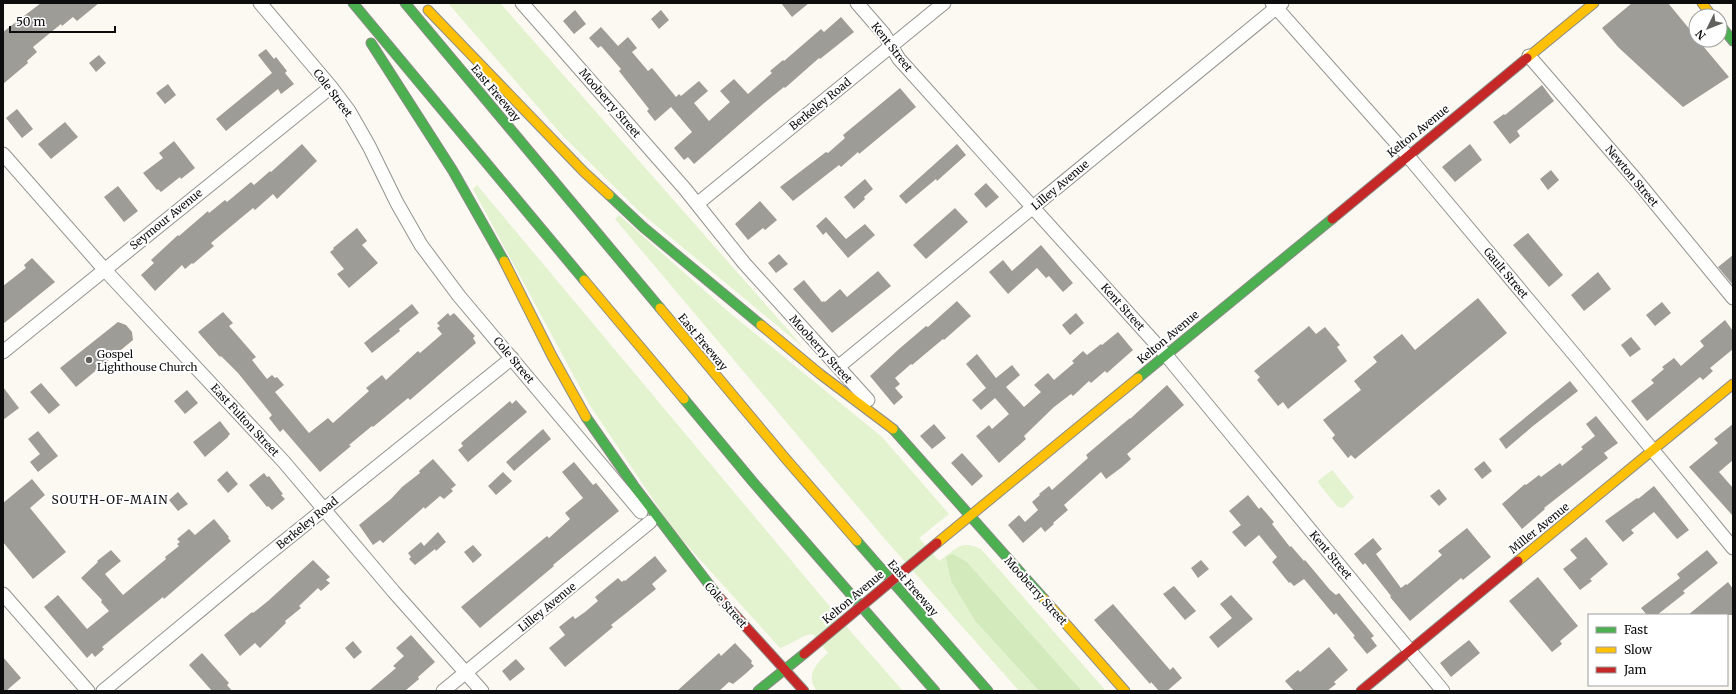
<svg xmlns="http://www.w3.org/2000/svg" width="1736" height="694" viewBox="0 0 1736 694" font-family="Merriweather,serif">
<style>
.green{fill:#e3f2cf}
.forest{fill:#d3eabd}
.building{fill:#9e9c97}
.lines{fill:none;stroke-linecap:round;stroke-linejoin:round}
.street-casing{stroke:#949390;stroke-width:15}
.fast-casing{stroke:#8b8a86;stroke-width:11}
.slow-casing{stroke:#8b8a86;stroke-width:11}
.jam-casing{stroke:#8b8a86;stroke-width:11}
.street{stroke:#fefefd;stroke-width:13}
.fast{stroke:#4caf50;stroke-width:9}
.slow{stroke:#ffc107;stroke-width:9}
.jam{stroke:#c62828;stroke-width:9}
.jam-bridge-casing{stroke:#8b8a86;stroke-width:11;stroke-linecap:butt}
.jam-bridge{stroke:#c62828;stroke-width:9}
.poi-dot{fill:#60605d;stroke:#fff;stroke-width:1.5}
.labels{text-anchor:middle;stroke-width:4;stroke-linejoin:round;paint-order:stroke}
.street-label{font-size:11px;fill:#0d0d0d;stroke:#fff}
.poi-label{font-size:11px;fill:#0d0d0d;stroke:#fff;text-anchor:start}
.neighbourhood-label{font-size:12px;letter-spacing:1px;fill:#0d0d0d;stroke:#fff}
</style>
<rect width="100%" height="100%" fill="#fbf9f1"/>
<path class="green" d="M 448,3 L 500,3 L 803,347 L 640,212 L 562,135 Z
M 477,185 L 852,633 L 903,691 L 817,691 C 805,677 816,663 828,653 L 813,634 C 801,635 793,644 780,648 L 675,532 L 589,404 L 473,189 Z
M 619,215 L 724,308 L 882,437 L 949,514 L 919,538 L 939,561 C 956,550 960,539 981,549 L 1106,691 L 1082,691 L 967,562 L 976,622 L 1039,691 L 1019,691 L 884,538 L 615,219 Z
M 1332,470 L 1354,497 L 1343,508 L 1338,507 L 1319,484 L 1318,481 Z"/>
<path class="forest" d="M 953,554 L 967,562 L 1082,691 L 1039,691 L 976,622 L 951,581 L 946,557 Z"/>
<path class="building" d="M 41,3 L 99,3 L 77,21 L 73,17 L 62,26 L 61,24 L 33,47 L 37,52 L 27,61 L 28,63 L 3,84 L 3,32 Z
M 781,3 L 809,3 L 792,17 Z
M 1632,3 L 1668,3 L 1696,37 L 1696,40 L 1698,40 L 1729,77 L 1683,107 L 1618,47 L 1602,28 Z
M 575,10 L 586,24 L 574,34 L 563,21 Z
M 661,10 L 669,20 L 659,29 L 651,19 Z
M 841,17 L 854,32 L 820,59 L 819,58 L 785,88 L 784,87 L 763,104 L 694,164 L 688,157 L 684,160 L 674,148 L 692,132 L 671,107 L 655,121 L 647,111 L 649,109 L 619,71 L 621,69 L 601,46 L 598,48 L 589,38 L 601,27 L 618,46 L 628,37 L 637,48 L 632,52 L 648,71 L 652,68 L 676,97 L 679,94 L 681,96 L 699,81 L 708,91 L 694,103 L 709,121 L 730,102 L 720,91 L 734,79 L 748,94 L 772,73 L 770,71 L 783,60 L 784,61 L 821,29 L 824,32 Z
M 266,49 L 274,59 L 276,57 L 287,71 L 285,73 L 294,84 L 281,94 L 278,89 L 226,131 L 216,119 L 272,73 L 258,55 Z
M 99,55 L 106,63 L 96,72 L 89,63 Z
M 168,84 L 176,95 L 165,104 L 156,93 Z
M 1542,85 L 1554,101 L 1517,131 L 1520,136 L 1510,144 L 1493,122 L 1504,114 L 1505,115 Z
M 900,88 L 916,107 L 859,154 L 858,152 L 841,167 L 839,165 L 793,201 L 780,187 L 826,152 L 828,153 L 845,138 L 843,135 Z
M 17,109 L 33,129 L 22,138 L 6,118 Z
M 65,122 L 78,137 L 51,159 L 38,144 Z
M 174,141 L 195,168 L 181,179 L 180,177 L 161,192 L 158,189 L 157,190 L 143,173 L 163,158 L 159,153 Z
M 302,144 L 317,161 L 277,199 L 273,194 L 255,210 L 253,208 L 211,243 L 214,246 L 193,264 L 192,263 L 185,269 L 182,265 L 155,291 L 141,275 L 154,263 L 151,260 L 178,235 L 179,236 L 208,211 L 209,213 L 225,200 L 227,202 L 251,182 L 254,185 L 270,171 L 271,172 Z
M 957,144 L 966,155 L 937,181 L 936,179 L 906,204 L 899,196 Z
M 1470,144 L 1482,160 L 1455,182 L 1442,167 Z
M 1551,170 L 1559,180 L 1548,190 L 1540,179 Z
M 865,179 L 873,189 L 864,197 L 865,199 L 854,209 L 844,197 Z
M 986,183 L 999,197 L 986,208 L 974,194 Z
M 118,186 L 138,211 L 124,222 L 104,197 Z
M 760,201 L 777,220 L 765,230 L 763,228 L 748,240 L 735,224 Z
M 955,208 L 968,222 L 926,259 L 913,245 Z
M 826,217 L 846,239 L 865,224 L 875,235 L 848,258 L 826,232 L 823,235 L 816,226 Z
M 357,228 L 367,241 L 362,245 L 378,263 L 349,288 L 337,274 L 344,269 L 330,252 L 334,249 L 333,248 Z
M 1528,233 L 1563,275 L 1549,287 L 1513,245 Z
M 1041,245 L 1073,283 L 1063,292 L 1049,276 L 1046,278 L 1037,268 L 1008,294 L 989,272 L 1003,260 L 1012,271 Z
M 779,254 L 788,264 L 776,273 L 768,263 Z
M 1733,255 L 1733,285 L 1718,267 Z
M 32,258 L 55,282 L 3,324 L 3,286 L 26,268 L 24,265 Z
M 878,271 L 891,286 L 832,333 L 793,289 L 804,280 L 822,302 L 824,301 L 825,302 L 840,289 L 847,297 Z
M 1598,272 L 1611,289 L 1584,311 L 1571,295 Z
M 1478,298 L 1507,333 L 1355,459 L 1351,455 L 1348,458 L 1332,438 L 1335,435 L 1323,420 L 1361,390 L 1354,381 L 1377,362 L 1373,357 L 1402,334 L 1415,350 Z
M 957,301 L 971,316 L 944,340 L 943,339 L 912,365 L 911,364 L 895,378 L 900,384 L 895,388 L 903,397 L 894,405 L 870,376 L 899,349 L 926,326 L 928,327 Z
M 1662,302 L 1671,313 L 1655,326 L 1646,315 Z
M 412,304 L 419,313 L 399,329 L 400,331 L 372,353 L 364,343 Z
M 223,312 L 233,323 L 229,326 L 256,357 L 252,360 L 267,379 L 272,375 L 275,378 L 277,377 L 284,385 L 275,392 L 309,433 L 328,418 L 333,423 L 369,391 L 366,388 L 382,375 L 386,380 L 418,351 L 420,353 L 442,334 L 437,328 L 440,326 L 437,323 L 448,313 L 450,316 L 454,313 L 475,336 L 473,338 L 476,343 L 410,400 L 408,398 L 373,427 L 372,426 L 349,445 L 351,446 L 320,472 L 283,429 L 280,432 L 269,418 L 272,415 L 238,373 L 221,356 L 220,357 L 198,332 Z
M 1076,313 L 1084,323 L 1070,335 L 1062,325 Z
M 1725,320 L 1733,331 L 1733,349 L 1710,368 L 1713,371 L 1703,380 L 1700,377 L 1647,421 L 1631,401 L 1654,383 L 1651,380 L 1664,369 L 1662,367 L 1674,358 L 1681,366 L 1704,346 L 1700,341 Z
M 118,322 L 126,325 L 132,332 L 133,340 L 76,387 L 60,368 Z
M 1309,326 L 1316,334 L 1325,327 L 1340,345 L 1337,347 L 1347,361 L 1288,409 L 1283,402 L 1278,406 L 1257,380 L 1260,377 L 1254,371 Z
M 1118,332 L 1133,350 L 1107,373 L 1105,371 L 1091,383 L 1089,381 L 1073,396 L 1071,394 L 1054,407 L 1024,436 L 1026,439 L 999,463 L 976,436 L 989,425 L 992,429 L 1009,414 L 995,398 L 981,410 L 972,400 L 986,388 L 966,364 L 977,354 L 996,378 L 1012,365 L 1020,375 L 1006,387 L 1024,407 L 1041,392 L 1034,385 L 1048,373 L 1054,380 L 1074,363 L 1072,361 L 1083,351 L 1087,355 L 1101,344 L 1102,345 Z
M 1631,337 L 1641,349 L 1630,357 L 1621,345 Z
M 1570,381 L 1578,391 L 1533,426 L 1506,449 L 1499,439 Z
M 41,383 L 60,405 L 49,414 L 30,392 Z
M 1167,385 L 1184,405 L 1127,454 L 1131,459 L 1122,467 L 1106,479 L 1101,472 L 1064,505 L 1068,510 L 1053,523 L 1054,524 L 1045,532 L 1041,527 L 1023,543 L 1008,525 L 1019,515 L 1025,522 L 1038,510 L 1032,502 L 1040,495 L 1039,494 L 1049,486 L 1052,490 L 1088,458 L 1086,455 L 1130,418 L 1130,419 Z
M 3,387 L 19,408 L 3,420 Z
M 187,390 L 198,403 L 185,414 L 174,401 Z
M 516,400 L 527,412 L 468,462 L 458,450 L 463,446 L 461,443 L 510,401 L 512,404 Z
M 1596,416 L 1618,443 L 1604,453 L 1608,458 L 1544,508 L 1545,509 L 1522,529 L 1502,504 L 1525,484 L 1526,485 L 1539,475 L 1541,477 L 1560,463 L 1562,466 L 1583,449 L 1581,447 L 1595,436 L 1586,424 Z
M 220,421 L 230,434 L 228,436 L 228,437 L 205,457 L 193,442 Z
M 934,424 L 946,438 L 932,449 L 920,436 Z
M 1733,424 L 1733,460 L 1719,472 L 1733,488 L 1733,516 L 1689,467 L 1718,443 L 1714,439 Z
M 543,429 L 551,439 L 514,471 L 506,462 Z
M 38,431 L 58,456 L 38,472 L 30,462 L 40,454 L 28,439 Z
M 962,453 L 983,476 L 972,486 L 951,463 Z
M 433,459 L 456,485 L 451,489 L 453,491 L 444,499 L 440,496 L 425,509 L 424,507 L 383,543 L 380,540 L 373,545 L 359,525 L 391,499 L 402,487 L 420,473 L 419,471 Z
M 1484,461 L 1492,471 L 1482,479 L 1474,469 Z
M 574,462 L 593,485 L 596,483 L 619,511 L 553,565 L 554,566 L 480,628 L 461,607 L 547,536 L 549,538 L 570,519 L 565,513 L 583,498 L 562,472 Z
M 227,471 L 238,484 L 228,493 L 217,480 Z
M 503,472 L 512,481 L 496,495 L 488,486 Z
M 264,473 L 267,477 L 269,476 L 283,494 L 281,495 L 285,499 L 272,510 L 268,506 L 267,507 L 249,485 Z
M 32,479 L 45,495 L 30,508 L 66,552 L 33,579 L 3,542 L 3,503 Z
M 1654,486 L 1689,530 L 1677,539 L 1654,512 L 1631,530 L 1634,533 L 1623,542 L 1605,521 L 1637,498 L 1638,499 Z
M 1439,489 L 1447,499 L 1439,506 L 1430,496 Z
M 178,492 L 188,504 L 178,511 L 169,500 Z
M 1248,495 L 1259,509 L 1261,507 L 1274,522 L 1272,524 L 1290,547 L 1291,546 L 1304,561 L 1305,560 L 1330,590 L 1336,595 L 1339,593 L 1374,636 L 1371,638 L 1377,646 L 1367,654 L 1353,637 L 1355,636 L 1336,613 L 1334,615 L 1304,579 L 1294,586 L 1290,582 L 1289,583 L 1272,562 L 1277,557 L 1259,535 L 1245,547 L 1232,532 L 1241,525 L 1229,511 Z
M 214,519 L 229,537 L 228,538 L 231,541 L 164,599 L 163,597 L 125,628 L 102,647 L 104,649 L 95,657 L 92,653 L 87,658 L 44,607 L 58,595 L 87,629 L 109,611 L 101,602 L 102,600 L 81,578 L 98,562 L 97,561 L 111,550 L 121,561 L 105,574 L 123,595 L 166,559 L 165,557 L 179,546 L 177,544 L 180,542 L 177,539 L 189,529 L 195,535 Z
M 1467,528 L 1491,557 L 1463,580 L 1461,578 L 1410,621 L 1390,597 L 1391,596 L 1365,563 L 1363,565 L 1354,554 L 1373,538 L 1382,549 L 1376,554 L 1401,588 L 1406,584 L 1407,585 L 1442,555 L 1438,551 Z
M 438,532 L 446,542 L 436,551 L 435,549 L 415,565 L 409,559 L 411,557 L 408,553 L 421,542 L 424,546 Z
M 1586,537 L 1608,564 L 1590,579 L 1592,581 L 1580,590 L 1563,569 L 1577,558 L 1570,550 Z
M 473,545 L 482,555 L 473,563 L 464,552 Z
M 1707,550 L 1718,563 L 1683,591 L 1685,593 L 1657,615 L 1647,615 L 1641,608 L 1680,578 L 1677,574 Z
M 655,556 L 667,571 L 652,584 L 656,589 L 625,614 L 611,625 L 613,627 L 565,667 L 549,648 L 565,635 L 559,627 L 573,616 L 575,619 L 585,612 L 598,601 L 595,597 L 618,578 L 622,582 L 624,580 L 625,581 Z
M 313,560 L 330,577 L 326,580 L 330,583 L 321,591 L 318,588 L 299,606 L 301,608 L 285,621 L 286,623 L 260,648 L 255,643 L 240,656 L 224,635 L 252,612 L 253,613 L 268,601 Z
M 1201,560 L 1209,569 L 1198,578 L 1191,568 Z
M 1538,577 L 1578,626 L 1560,641 L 1562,644 L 1552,652 L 1509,601 Z
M 1728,582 L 1733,589 L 1733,615 L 1688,615 Z
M 1174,586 L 1196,611 L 1185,620 L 1163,594 Z
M 1231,595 L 1253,619 L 1218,648 L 1209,637 L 1232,618 L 1220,604 Z
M 1113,604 L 1170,670 L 1173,667 L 1182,678 L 1167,691 L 1159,691 L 1151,682 L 1150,684 L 1094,620 Z
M 411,635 L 435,662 L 418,677 L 419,679 L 405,691 L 369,691 L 396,668 L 393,666 L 404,656 L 396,648 Z
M 1469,640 L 1480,653 L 1451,677 L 1440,663 Z
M 353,641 L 362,652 L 354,659 L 345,648 Z
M 735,643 L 752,661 L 751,663 L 754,666 L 744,675 L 733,684 L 729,682 L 719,691 L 677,691 L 719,653 L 721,656 Z
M 1329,647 L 1348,670 L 1334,682 L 1336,684 L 1327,691 L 1294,691 L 1285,681 L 1298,670 L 1300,672 Z
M 202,653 L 229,683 L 227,685 L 232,691 L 212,691 L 189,665 Z
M 3,657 L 21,678 L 6,691 L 3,691 Z
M 516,659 L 525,669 L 510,681 L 502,671 Z"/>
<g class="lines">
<g class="street-casing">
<path id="street" d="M 260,3 L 331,87 L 349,111 L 369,146 L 397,203 L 421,245 L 459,296 L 641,512
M 522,3 L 685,189 L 744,263 L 868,400
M 857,3 L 884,34 L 899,59 L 1166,355 L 1443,691
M 1272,3 L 1407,155 L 1578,359 L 1733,548
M 1529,56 L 1637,181 L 1733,298
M 3,154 L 104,269 L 284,462 L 394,592 L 482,691
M 697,204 L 944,3
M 3,352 L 331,87
M 838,367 L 1282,3
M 3,594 L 88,691
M 103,691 L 261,560 L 512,358
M 443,691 L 650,522"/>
</g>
<g class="fast-casing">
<path id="fast" d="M 353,3 L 584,280
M 405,3 L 660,308
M 1720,25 L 1733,41
M 371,43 L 453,171 L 504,261
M 609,195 L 643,227 L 761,325
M 1138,378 L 1332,219
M 684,399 L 753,482 L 935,691
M 586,417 L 634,486 L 717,595
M 893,429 L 1044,599
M 857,541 L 988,691
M 758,691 L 804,654"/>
</g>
<g class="slow-casing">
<path id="slow" d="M 1702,3 L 1712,16
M 428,10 L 584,172 L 609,195
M 1527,58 L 1594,3
M 504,261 L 552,356 L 586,417
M 584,280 L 684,399
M 660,308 L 786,459 L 857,541
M 761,325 L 820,374 L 893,429
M 937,543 L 1138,378
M 1518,561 L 1733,384
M 1044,599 L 1125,691"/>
</g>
<g class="jam-casing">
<path id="jam" d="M 1332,219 L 1527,58
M 717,595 L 804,691
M 1361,691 L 1518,561"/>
</g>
<use href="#street" class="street"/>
<use href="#fast" class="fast"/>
<use href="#slow" class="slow"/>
<use href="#jam" class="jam"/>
<g class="jam-bridge-casing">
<path id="jam-bridge" d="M 804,654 L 937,543"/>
</g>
<use href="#jam-bridge" class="jam-bridge"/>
</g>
<circle class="poi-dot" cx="89" cy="360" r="4"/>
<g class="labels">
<g class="street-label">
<text transform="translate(892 47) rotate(52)" y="4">Kent Street</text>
<text transform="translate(333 93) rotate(53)" y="4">Cole Street</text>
<text transform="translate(496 93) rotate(50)" y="4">East Freeway</text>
<text transform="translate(610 103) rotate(49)" y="4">Mooberry Street</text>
<text transform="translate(820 104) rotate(-39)" y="4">Berkeley Road</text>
<text transform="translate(1418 131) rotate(-39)" y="4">Kelton Avenue</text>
<text transform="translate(1632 176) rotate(50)" y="4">Newton Street</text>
<text transform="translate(1060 185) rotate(-40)" y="4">Lilley Avenue</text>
<text transform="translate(166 219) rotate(-39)" y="4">Seymour Avenue</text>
<text transform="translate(1506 273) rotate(50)" y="4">Gault Street</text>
<text transform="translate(1123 307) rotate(48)" y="4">Kent Street</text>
<text transform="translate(1168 337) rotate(-40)" y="4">Kelton Avenue</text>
<text transform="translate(703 342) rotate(50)" y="4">East Freeway</text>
<text transform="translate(821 349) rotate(48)" y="4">Mooberry Street</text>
<text transform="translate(514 360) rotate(50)" y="4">Cole Street</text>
<text transform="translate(245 420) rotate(47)" y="4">East Fulton Street</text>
<text transform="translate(307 523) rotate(-39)" y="4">Berkeley Road</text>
<text transform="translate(1539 528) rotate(-39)" y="4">Miller Avenue</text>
<text transform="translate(1331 555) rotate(50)" y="4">Kent Street</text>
<text transform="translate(913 588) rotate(49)" y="4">East Freeway</text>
<text transform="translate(1036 591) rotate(48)" y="4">Mooberry Street</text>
<text transform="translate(853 597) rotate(-40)" y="4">Kelton Avenue</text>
<text transform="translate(726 605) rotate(48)" y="4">Cole Street</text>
<text transform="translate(547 607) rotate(-39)" y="4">Lilley Avenue</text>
</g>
<g class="poi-label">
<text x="97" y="358">Gospel<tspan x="97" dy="13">Lighthouse Church</tspan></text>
</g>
<g class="neighbourhood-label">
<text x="110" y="504">SOUTH-OF-MAIN</text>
</g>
</g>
<rect width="1736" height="694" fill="none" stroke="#0d0d0d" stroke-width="8"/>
<rect x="1588" y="614" width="140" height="72" fill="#ffffff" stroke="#9e9e9e"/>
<rect x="1596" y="627" width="20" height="6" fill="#4caf50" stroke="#9e9e9e"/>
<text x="1624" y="634" font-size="12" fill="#0d0d0d">Fast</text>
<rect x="1596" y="647" width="20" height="6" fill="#ffc107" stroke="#9e9e9e"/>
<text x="1624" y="654" font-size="12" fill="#0d0d0d">Slow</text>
<rect x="1596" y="667" width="20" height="6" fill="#c62828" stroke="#9e9e9e"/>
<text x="1624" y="674" font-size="12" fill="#0d0d0d">Jam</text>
<g transform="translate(1708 28) rotate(227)"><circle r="19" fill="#ffffff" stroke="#9e9e9e"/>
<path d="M0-3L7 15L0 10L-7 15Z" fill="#60605d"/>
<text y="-6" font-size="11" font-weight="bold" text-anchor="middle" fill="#0d0d0d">N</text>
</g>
<path d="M10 26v6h105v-6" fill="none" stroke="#0d0d0d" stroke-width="2"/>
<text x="16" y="26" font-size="12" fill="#0d0d0d" stroke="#ffffff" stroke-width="3" paint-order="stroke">50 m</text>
</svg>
